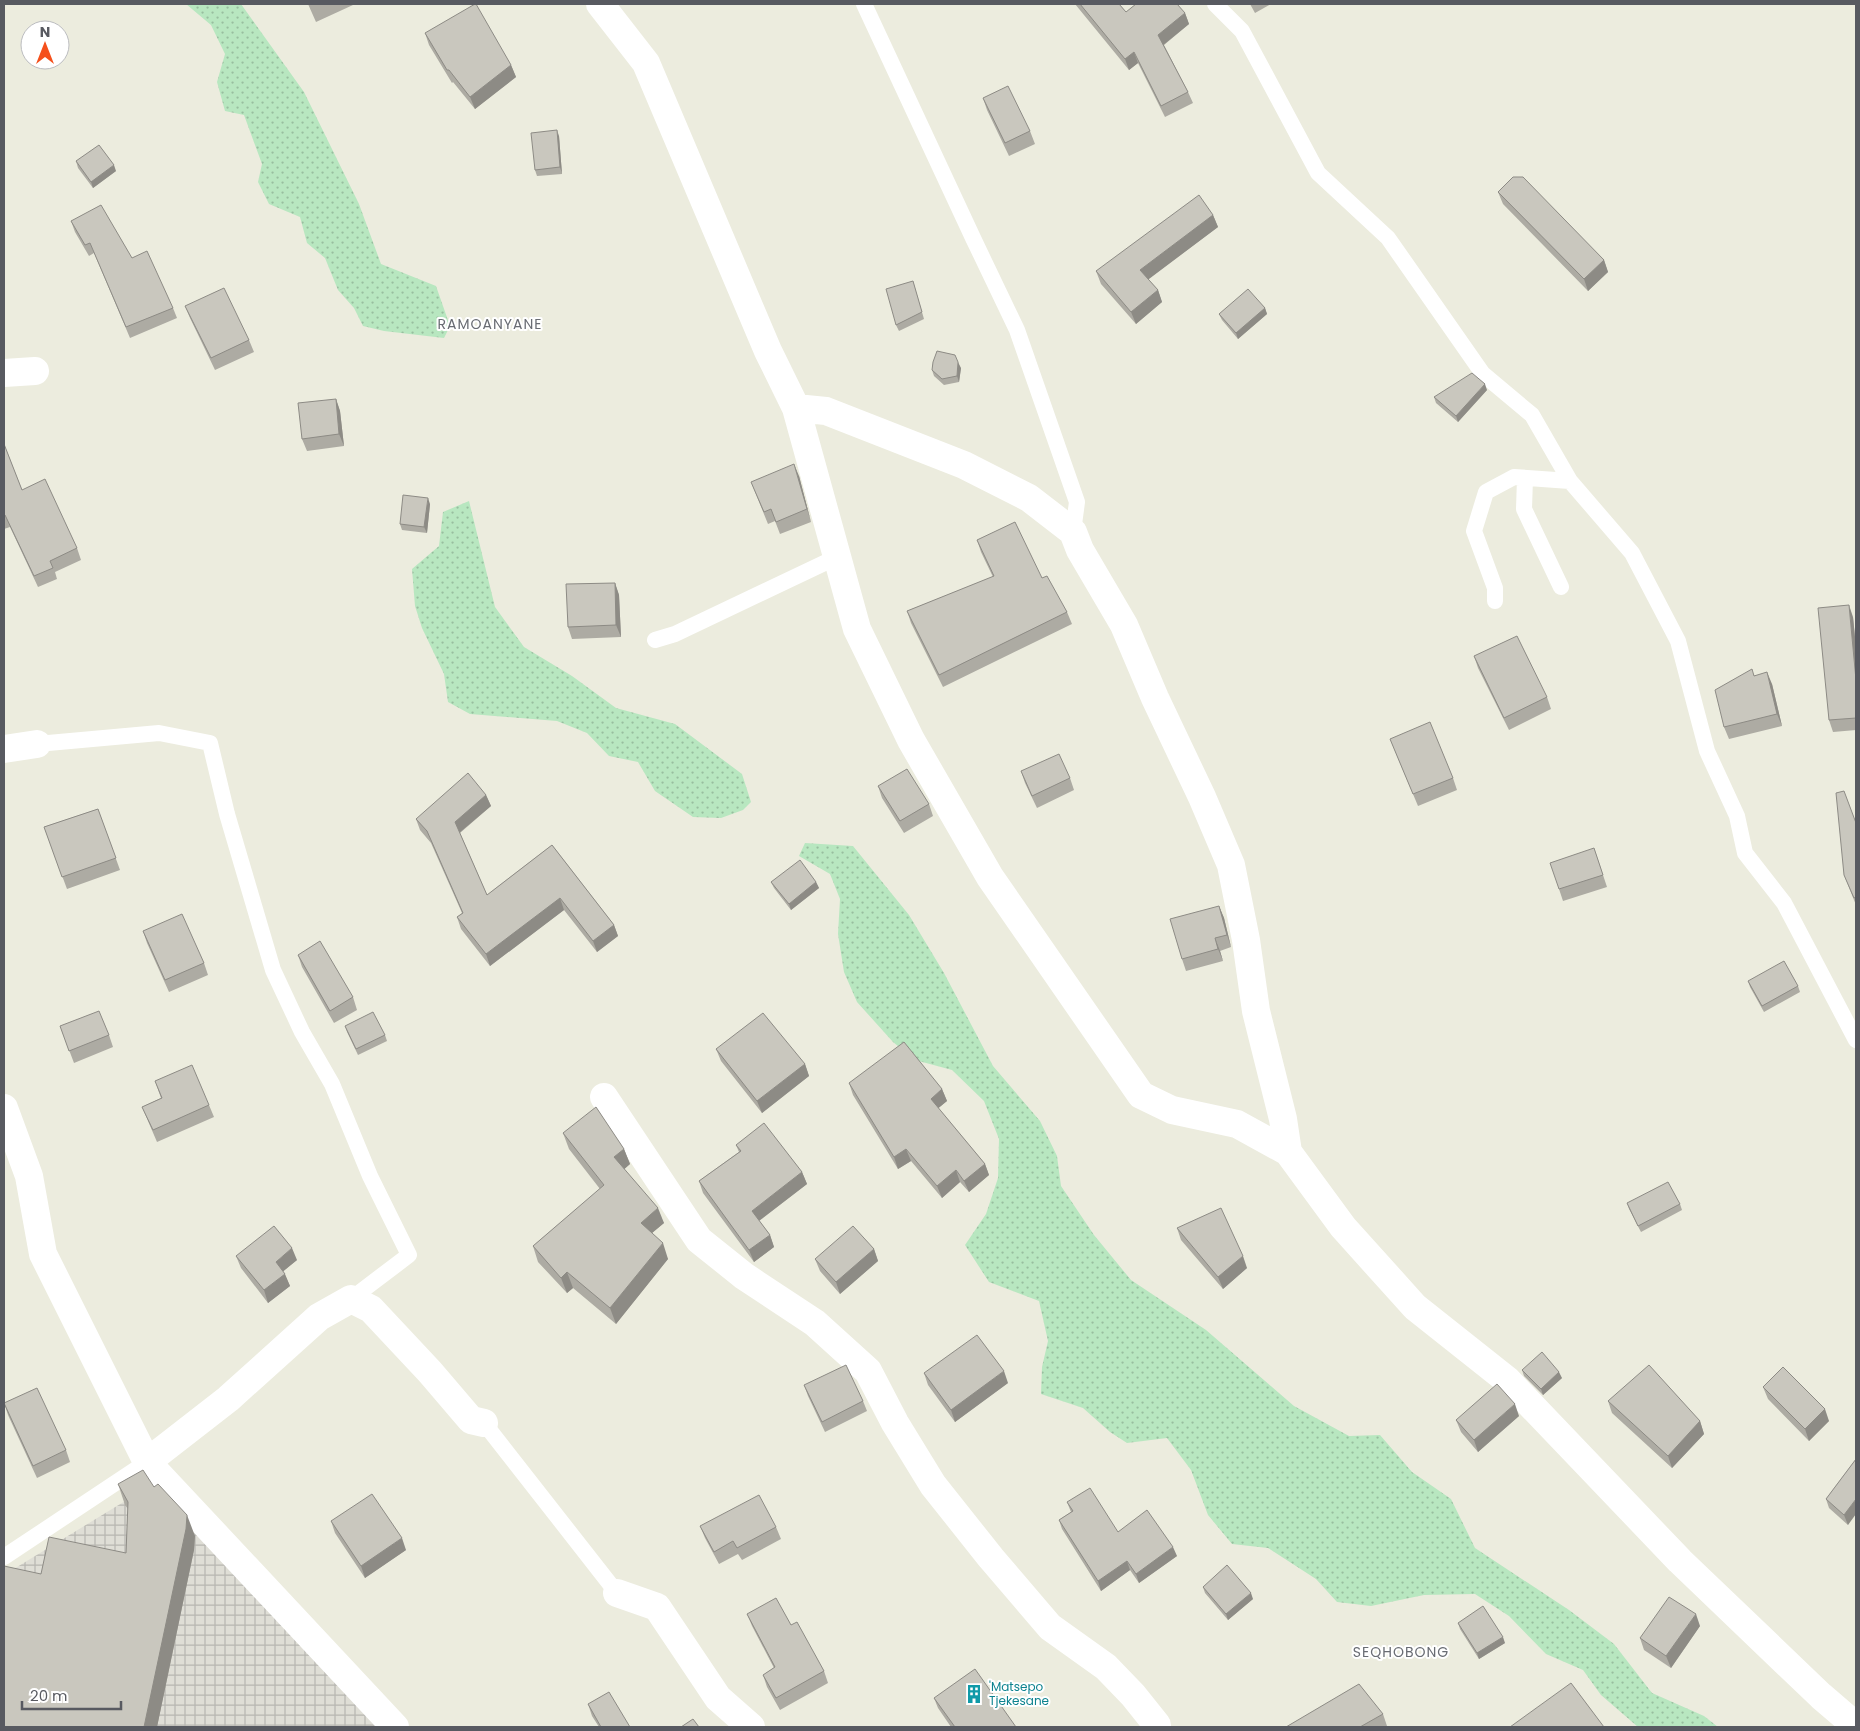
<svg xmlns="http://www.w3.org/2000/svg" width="1860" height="1731" viewBox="0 0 1860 1731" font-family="Poppins,sans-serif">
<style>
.industrial{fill:url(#industrial-grid)}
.grass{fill:url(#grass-dots)}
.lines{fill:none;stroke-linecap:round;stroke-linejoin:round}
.service{stroke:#fff;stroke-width:16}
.minor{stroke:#fff;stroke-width:28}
.wall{fill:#adaba3}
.shaded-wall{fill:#8d8b85}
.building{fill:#c9c7be;stroke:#8d8b85}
.labels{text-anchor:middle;stroke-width:4;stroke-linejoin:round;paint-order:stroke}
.culture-label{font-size:12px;fill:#0d838f;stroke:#fff;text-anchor:start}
.neighbourhood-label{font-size:14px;letter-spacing:1px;fill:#696c73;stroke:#fff}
</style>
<defs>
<pattern id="industrial-grid" width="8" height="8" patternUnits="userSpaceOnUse" patternTransform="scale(1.25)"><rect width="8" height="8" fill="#dfded6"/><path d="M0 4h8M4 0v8" fill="none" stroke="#b8b7b1"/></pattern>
<pattern id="grass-dots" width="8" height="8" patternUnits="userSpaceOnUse" patternTransform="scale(1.25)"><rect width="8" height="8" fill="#b8e7c0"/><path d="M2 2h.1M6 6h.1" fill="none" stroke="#98be9f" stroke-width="1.8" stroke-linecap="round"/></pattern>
</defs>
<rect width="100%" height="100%" fill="#ececde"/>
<path class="industrial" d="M 166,1476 L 384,1727 L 4,1727 L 4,1575 Z"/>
<path class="grass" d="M 186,4 L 241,4 L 304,92 L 359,204 L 381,264 L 436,286 L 450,326 L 444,338 L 384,331 L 363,326 L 354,308 L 338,290 L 325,258 L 307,243 L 300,217 L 269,204 L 258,182 L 262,164 L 244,115 L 225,111 L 217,82 L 225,54 L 211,25 Z
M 469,501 L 495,607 L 524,647 L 572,676 L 616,708 L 675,724 L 742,774 L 751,802 L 743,810 L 721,818 L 693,817 L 655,791 L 638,762 L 609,756 L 587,733 L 557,721 L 470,714 L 448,702 L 444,674 L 422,628 L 415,606 L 412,569 L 439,546 L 443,512 Z
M 805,843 L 853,846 L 909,915 L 944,973 L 993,1066 L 1040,1121 L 1057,1156 L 1061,1186 L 1094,1235 L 1131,1280 L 1206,1330 L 1294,1406 L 1349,1436 L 1380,1435 L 1412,1472 L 1451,1499 L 1475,1548 L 1569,1610 L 1614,1644 L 1652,1693 L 1704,1716 L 1718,1727 L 1638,1727 L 1601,1695 L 1583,1670 L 1546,1654 L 1509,1616 L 1475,1594 L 1424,1595 L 1371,1606 L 1337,1602 L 1316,1579 L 1268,1548 L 1232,1544 L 1208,1515 L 1191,1470 L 1167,1438 L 1127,1443 L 1110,1432 L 1083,1408 L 1041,1394 L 1042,1367 L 1048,1341 L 1039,1301 L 989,1282 L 965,1245 L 986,1214 L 998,1178 L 999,1139 L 984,1101 L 952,1070 L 915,1060 L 893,1042 L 857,1002 L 844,972 L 838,934 L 840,899 L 830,874 L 799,856 Z"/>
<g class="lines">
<path class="service" d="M 864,4 L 973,238 L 1017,330 L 1077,502 L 1073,532
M 1215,4 L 1242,31 L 1318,173 L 1388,238 L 1483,374 L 1532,415 L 1570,481 L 1632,553 L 1678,641 L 1707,751 L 1737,816 L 1745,853 L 1784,903 L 1856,1040
M 1525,478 L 1524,509 L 1561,587
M 1495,601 L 1495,588 L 1474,531 L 1486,492 L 1514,477 L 1570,481
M 655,640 L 675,634 L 837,557
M 37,744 L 159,733 L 210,743 L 227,814 L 273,970 L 302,1032 L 332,1084 L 370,1176 L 409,1255 L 351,1299
M 484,1423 L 617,1593
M 4,1557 L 147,1462"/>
<path class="minor" d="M 600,4 L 646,63 L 768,351 L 796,408 L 857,629 L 911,740 L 990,877 L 1141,1095 L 1172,1110 L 1237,1124 L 1288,1152 L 1343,1227 L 1415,1307 L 1507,1380 L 1680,1561 L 1821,1696 L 1856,1726
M 4,373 L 35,371
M 796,408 L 826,411 L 964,465 L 1029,498 L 1073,532 L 1080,550 L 1124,625 L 1155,698 L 1202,797 L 1231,865 L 1246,940 L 1256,1011 L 1283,1119 L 1288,1152
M 4,749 L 37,744
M 604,1097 L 699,1240 L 744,1276 L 815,1323 L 868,1371 L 895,1423 L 933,1485 L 991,1558 L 1050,1627 L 1106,1667 L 1133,1695 L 1157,1725 L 1157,1727
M 4,1108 L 29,1176 L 43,1254 L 147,1462 L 395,1727
M 147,1462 L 228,1399 L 319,1317 L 351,1299 L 371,1309 L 430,1372 L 471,1420 L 484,1423
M 617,1593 L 657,1607 L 718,1698 L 751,1727"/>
</g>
<path class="wall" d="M 308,4 L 353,4 L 353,5 L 316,22 Z
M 1075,4 L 1119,4 L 1126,12 L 1185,13 L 1189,24 L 1164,45 L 1188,92 L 1193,103 L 1165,117 L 1138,63 L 1129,70 Z
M 1250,4 L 1271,4 L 1255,13 Z
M 425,33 L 511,65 L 516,77 L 475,109 L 453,82 L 452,83 L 429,45 Z
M 983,98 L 1030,131 L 1035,144 L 1009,156 L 987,110 Z
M 559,136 L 562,174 L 537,176 L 535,170 Z
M 76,161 L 116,171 L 93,188 L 78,168 Z
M 1498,192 L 1604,260 L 1608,272 L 1588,291 L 1503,204 Z
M 1213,215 L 1218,227 L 1148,279 L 1158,290 L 1162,302 L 1136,324 L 1101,284 L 1096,271 Z
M 71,221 L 132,258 L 173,308 L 177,318 L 130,338 L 94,253 L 89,256 L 75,232 Z
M 913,281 L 924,319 L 899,331 L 896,325 Z
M 185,306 L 249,340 L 254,352 L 215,370 L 190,318 Z
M 1265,308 L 1267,314 L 1238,339 L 1222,320 L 1219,314 Z
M 961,368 L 959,382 L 944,385 L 934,376 L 932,370 Z
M 1487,390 L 1458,422 L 1436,403 L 1434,397 Z
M 336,399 L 340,411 L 344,446 L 307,451 L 302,439 Z
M 4,444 L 22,490 L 77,548 L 81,560 L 55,572 L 57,579 L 38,587 L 10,527 L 4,529 Z
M 799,476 L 811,522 L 780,534 L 775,521 L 768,524 L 751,482 Z
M 430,504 L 427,533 L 402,530 L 400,524 Z
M 977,540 L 1042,578 L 1067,612 L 1072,624 L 943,687 L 911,623 L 907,611 L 993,577 L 981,552 Z
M 615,583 L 619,595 L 621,637 L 572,639 L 568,627 Z
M 1853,617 L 1856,647 L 1856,730 L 1833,732 L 1829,720 Z
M 1474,656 L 1547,697 L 1551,709 L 1509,730 L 1478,668 Z
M 1755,675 L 1772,684 L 1782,726 L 1729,739 L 1724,727 Z
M 1390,739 L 1453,778 L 1457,790 L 1418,806 Z
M 1021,771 L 1070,778 L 1074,790 L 1037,808 L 1025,783 Z
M 878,786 L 929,804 L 933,816 L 904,833 L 882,798 Z
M 486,795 L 491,806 L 460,833 L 487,895 L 552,845 L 614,925 L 618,936 L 597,952 L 564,910 L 490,966 L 461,929 L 457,917 L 462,913 L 431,843 L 420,830 L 416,819 Z
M 98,809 L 120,870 L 67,889 L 44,827 Z
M 1856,823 L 1856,905 L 1844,875 Z
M 1594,848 L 1607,887 L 1563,901 L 1559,889 Z
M 771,882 L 816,882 L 819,888 L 791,910 L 774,888 Z
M 1219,906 L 1224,918 L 1231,947 L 1220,951 L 1223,961 L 1186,971 L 1182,959 Z
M 143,931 L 204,963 L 208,975 L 169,992 L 147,943 Z
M 298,955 L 353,997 L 357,1010 L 334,1023 L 302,967 Z
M 1748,981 L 1798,986 L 1800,992 L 1764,1012 L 1750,987 Z
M 60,1026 L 109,1035 L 113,1047 L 74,1063 Z
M 345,1026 L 385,1035 L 387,1041 L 358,1055 L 347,1032 Z
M 716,1049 L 805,1064 L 809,1076 L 762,1113 L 721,1061 Z
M 155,1081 L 209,1105 L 214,1117 L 157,1142 L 142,1107 L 161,1098 Z
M 849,1083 L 942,1089 L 947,1101 L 938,1108 L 985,1164 L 989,1175 L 969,1192 L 960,1182 L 942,1198 L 911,1161 L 898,1169 L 853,1095 Z
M 563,1133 L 624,1149 L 630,1164 L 624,1169 L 664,1223 L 652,1233 L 668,1259 L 616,1324 L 573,1288 L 567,1293 L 538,1262 L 533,1246 L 600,1189 L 569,1149 Z
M 736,1145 L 802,1172 L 807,1184 L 759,1221 L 770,1235 L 774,1247 L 754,1262 L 703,1193 L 699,1181 L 739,1152 Z
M 1627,1203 L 1680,1204 L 1682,1210 L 1641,1232 L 1629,1209 Z
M 1177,1228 L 1247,1268 L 1223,1289 L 1181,1240 Z
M 874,1249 L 878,1261 L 840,1294 L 820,1271 L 815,1259 Z
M 236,1256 L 297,1260 L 283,1271 L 290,1286 L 268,1303 L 241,1268 Z
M 1522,1370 L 1562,1378 L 1543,1395 L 1524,1376 Z
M 924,1373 L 1008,1383 L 955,1422 L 928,1385 Z
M 804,1385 L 863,1401 L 867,1411 L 825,1432 L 808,1396 Z
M 1763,1387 L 1829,1421 L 1809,1441 L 1768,1399 Z
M 1608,1401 L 1700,1421 L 1704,1434 L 1672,1468 L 1612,1413 Z
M 4,1403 L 66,1450 L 70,1462 L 37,1478 L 8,1415 Z
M 1519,1416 L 1478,1452 L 1461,1432 L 1456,1420 Z
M 1856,1459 L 1848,1525 L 1829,1508 L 1826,1499 Z
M 118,1484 L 154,1487 L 195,1536 L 194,1550 L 157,1727 L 4,1727 L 41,1574 L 126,1553 L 128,1509 L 125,1505 Z
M 1067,1502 L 1118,1532 L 1177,1556 L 1139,1583 L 1130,1570 L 1101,1591 L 1062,1529 L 1059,1520 L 1071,1512 Z
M 331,1521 L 406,1550 L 365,1578 L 335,1533 Z
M 700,1526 L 776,1527 L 781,1539 L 742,1560 L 738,1554 L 719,1564 L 705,1538 Z
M 1203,1587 L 1253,1599 L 1228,1620 L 1205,1593 Z
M 747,1614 L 791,1625 L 824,1671 L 828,1683 L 780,1710 L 767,1687 L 763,1675 L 774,1668 L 752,1626 Z
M 1458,1623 L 1505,1643 L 1479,1659 L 1460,1629 Z
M 1700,1626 L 1671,1668 L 1644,1650 L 1640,1638 Z
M 934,1698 L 1016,1727 L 951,1727 L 938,1708 Z
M 588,1704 L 630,1727 L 599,1727 L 592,1716 Z
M 1383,1714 L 1387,1726 L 1385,1727 L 1286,1727 Z"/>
<path class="shaded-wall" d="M 1185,13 L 1189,24 L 1162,46 L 1158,35 Z
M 1134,52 L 1138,63 L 1129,70 L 1125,59 Z
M 511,65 L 516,77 L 475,109 L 470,97 Z
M 557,130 L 559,136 L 562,174 L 560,167 Z
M 114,165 L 116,171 L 93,188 L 91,182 Z
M 1213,215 L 1218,227 L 1145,282 L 1140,270 Z
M 1604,260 L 1608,272 L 1588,291 L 1584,279 Z
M 1158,290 L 1162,302 L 1136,324 L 1131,312 Z
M 1265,308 L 1267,314 L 1238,339 L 1236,333 Z
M 958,362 L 961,368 L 959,382 L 957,376 Z
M 1485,384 L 1487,390 L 1458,422 L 1456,416 Z
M 336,399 L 340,411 L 344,446 L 339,434 Z
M 794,464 L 799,476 L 811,522 L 807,509 Z
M 428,498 L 430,504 L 427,533 L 424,527 Z
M 615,583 L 619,595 L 621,637 L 616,625 Z
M 1849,605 L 1853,617 L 1856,647 L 1856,680 Z
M 1767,672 L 1772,684 L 1782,726 L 1777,714 Z
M 486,795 L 491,806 L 459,833 L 455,822 Z
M 816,882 L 819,888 L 791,910 L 789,904 Z
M 560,898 L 564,910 L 490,966 L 486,954 Z
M 1219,906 L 1224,918 L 1231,947 L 1227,935 Z
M 614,925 L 618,936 L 597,952 L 593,941 Z
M 1215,938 L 1220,951 L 1223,961 L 1218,949 Z
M 805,1064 L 809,1076 L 762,1113 L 757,1101 Z
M 942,1089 L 947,1101 L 935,1111 L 931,1099 Z
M 624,1149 L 630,1164 L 620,1173 L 614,1157 Z
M 906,1149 L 911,1161 L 898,1169 L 894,1157 Z
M 985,1164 L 989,1175 L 969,1192 L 964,1181 Z
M 956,1170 L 960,1182 L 942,1198 L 937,1186 Z
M 802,1172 L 807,1184 L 756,1223 L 752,1211 Z
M 658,1208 L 664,1223 L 646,1238 L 641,1223 Z
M 770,1235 L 774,1247 L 754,1262 L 749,1250 Z
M 663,1243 L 668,1259 L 616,1324 L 610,1308 Z
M 292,1248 L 297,1260 L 280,1274 L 276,1262 Z
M 874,1249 L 878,1261 L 840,1294 L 836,1282 Z
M 1243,1256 L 1247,1268 L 1223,1289 L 1218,1277 Z
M 567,1272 L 573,1288 L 567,1293 L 561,1278 Z
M 285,1274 L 290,1286 L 268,1303 L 264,1290 Z
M 1004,1371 L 1008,1383 L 955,1422 L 951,1410 Z
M 1559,1372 L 1562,1378 L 1543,1395 L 1541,1389 Z
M 1515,1404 L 1519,1416 L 1478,1452 L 1474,1440 Z
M 1825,1409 L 1829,1421 L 1809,1441 L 1805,1429 Z
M 1700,1421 L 1704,1434 L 1672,1468 L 1668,1456 Z
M 1856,1499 L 1856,1514 L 1848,1525 L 1844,1515 Z
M 187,1515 L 195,1536 L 194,1550 L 157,1727 L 144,1727 Z
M 402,1538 L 406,1550 L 365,1578 L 361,1566 Z
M 1173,1547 L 1177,1556 L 1139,1583 L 1136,1574 Z
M 1127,1561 L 1130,1570 L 1101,1591 L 1098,1581 Z
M 1251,1593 L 1253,1599 L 1228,1620 L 1226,1614 Z
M 1696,1614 L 1700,1626 L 1671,1668 L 1666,1656 Z
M 1503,1637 L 1505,1643 L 1479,1659 L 1477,1653 Z"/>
<path class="building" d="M 475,4 L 476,4 L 511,65 L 470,97 L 449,70 L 447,70 L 425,33 Z
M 1080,4 L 1119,4 L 1126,12 L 1136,4 L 1177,4 L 1185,13 L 1158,35 L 1188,92 L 1161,106 L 1134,52 L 1125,59 Z
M 1008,86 L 1030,131 L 1005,143 L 983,98 Z
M 557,130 L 560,167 L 535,170 L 531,133 Z
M 99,145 L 114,165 L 91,182 L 76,161 Z
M 1513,177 L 1523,177 L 1604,260 L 1584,279 L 1498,192 Z
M 1199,195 L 1213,215 L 1140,270 L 1158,290 L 1131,312 L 1096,271 Z
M 101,205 L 132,258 L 147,251 L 173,308 L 126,327 L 90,243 L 85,245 L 71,221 Z
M 913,281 L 922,312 L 896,325 L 886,289 Z
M 224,288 L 249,340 L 211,358 L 185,306 Z
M 1248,289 L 1265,308 L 1236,333 L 1219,314 Z
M 937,351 L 955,355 L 958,362 L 957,376 L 942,379 L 932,370 L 933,362 Z
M 1472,373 L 1485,384 L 1456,416 L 1434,397 Z
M 336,399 L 339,434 L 302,439 L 298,403 Z
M 4,444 L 22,490 L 45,479 L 77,548 L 50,561 L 53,568 L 34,576 L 5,515 L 4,516 Z
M 794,464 L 807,509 L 776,522 L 771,509 L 764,512 L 751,482 Z
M 403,495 L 428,498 L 424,527 L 400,524 Z
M 1015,522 L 1042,578 L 1047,576 L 1067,612 L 939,675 L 907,611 L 994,576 L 977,540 Z
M 615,583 L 616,625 L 568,627 L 566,584 Z
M 1849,605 L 1856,680 L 1856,718 L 1829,720 L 1818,608 Z
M 1517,636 L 1547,697 L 1504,718 L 1474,656 Z
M 1752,669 L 1754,676 L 1767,672 L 1777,714 L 1724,727 L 1715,690 Z
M 1430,722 L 1453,778 L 1413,794 L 1390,739 Z
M 1059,754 L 1070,778 L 1032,796 L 1021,771 Z
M 907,769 L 929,804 L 900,821 L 878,786 Z
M 468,773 L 486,795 L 455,822 L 487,895 L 552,845 L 614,925 L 593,941 L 560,898 L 486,954 L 457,917 L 463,913 L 427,831 L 416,819 Z
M 1844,791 L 1856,823 L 1856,897 L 1854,898 L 1844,875 L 1836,793 Z
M 98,809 L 116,858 L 62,877 L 44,827 Z
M 1594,848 L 1603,875 L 1559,889 L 1550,863 Z
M 800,860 L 816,882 L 789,904 L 771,882 Z
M 1219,906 L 1227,935 L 1215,938 L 1218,949 L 1182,959 L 1170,919 Z
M 182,914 L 204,963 L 165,980 L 143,931 Z
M 320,941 L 353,997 L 330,1011 L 298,955 Z
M 1784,961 L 1798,986 L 1762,1006 L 1748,981 Z
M 99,1011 L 109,1035 L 69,1051 L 60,1026 Z
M 373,1012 L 385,1035 L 356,1049 L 345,1026 Z
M 763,1013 L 805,1064 L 757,1101 L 716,1049 Z
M 904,1042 L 942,1089 L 931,1099 L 985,1164 L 964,1181 L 956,1170 L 937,1186 L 906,1149 L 894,1157 L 849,1083 Z
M 192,1065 L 209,1105 L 153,1130 L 142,1107 L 162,1098 L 155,1081 Z
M 596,1107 L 624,1149 L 614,1157 L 658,1208 L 641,1223 L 663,1243 L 610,1308 L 567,1272 L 561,1278 L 533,1246 L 604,1185 L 563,1133 Z
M 764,1123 L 802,1172 L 752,1211 L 770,1235 L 749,1250 L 699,1181 L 741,1151 L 736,1145 Z
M 1668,1182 L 1680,1204 L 1638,1226 L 1627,1203 Z
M 1221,1208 L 1243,1256 L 1218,1277 L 1177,1228 Z
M 274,1226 L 292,1248 L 276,1262 L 285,1274 L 264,1290 L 236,1256 Z
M 853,1226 L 874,1249 L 836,1282 L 815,1259 Z
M 977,1335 L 1004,1371 L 951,1410 L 924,1373 Z
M 1542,1352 L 1559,1372 L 1541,1389 L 1522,1370 Z
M 846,1365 L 863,1401 L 822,1422 L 804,1385 Z
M 1649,1365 L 1700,1421 L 1668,1456 L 1608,1401 Z
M 1783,1367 L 1825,1409 L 1805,1429 L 1763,1387 Z
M 1497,1384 L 1515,1404 L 1474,1440 L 1456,1420 Z
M 37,1388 L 66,1450 L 33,1466 L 4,1403 Z
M 1856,1459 L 1856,1499 L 1844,1515 L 1826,1499 Z
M 143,1470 L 154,1487 L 158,1484 L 187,1515 L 186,1529 L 144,1727 L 4,1727 L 4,1566 L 41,1574 L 49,1537 L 126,1553 L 128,1502 L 118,1484 Z
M 1090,1488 L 1118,1532 L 1147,1510 L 1173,1547 L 1136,1574 L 1127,1561 L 1098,1581 L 1059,1520 L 1073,1511 L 1067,1502 Z
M 372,1494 L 402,1538 L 361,1566 L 331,1521 Z
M 759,1495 L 776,1527 L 737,1548 L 733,1541 L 714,1552 L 700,1526 Z
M 1227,1565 L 1251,1593 L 1226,1614 L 1203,1587 Z
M 1669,1597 L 1696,1614 L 1666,1656 L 1640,1638 Z
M 776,1598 L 791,1625 L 797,1622 L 824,1671 L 776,1698 L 763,1675 L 775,1667 L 747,1614 Z
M 1483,1606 L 1503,1637 L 1477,1653 L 1458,1623 Z
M 975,1669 L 1016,1727 L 955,1727 L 934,1698 Z
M 1571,1683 L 1604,1727 L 1510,1727 Z
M 1359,1684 L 1383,1714 L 1360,1727 L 1286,1727 Z
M 609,1692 L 630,1727 L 601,1727 L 588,1704 Z
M 693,1719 L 699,1727 L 681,1727 Z"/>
<defs>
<g id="building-bare" transform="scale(1.5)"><path d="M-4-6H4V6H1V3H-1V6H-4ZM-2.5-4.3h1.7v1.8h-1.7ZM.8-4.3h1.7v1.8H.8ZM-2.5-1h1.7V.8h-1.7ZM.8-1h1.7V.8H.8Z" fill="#0f9aa8" stroke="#fff" stroke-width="2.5" paint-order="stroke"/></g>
</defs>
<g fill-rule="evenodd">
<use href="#building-bare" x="974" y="1694"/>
</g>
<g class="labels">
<g class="culture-label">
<text x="989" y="1691">'Matsepo<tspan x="989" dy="14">Tjekesane</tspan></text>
</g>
<g class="neighbourhood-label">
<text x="490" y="329">RAMOANYANE</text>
<text x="1401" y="1657">SEQHOBONG</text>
</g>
</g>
<rect width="1860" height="1731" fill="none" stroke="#585a61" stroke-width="10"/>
<g transform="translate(45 45)"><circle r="24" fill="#ffffff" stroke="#bcbdc0"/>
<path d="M0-4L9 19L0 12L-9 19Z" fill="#f5501c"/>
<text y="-8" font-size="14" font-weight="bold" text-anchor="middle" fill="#585a61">N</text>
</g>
<path d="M22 1701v8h99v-8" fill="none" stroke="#585a61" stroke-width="2.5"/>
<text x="30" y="1701" font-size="15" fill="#585a61" stroke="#ffffff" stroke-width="4" paint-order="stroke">20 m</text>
</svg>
